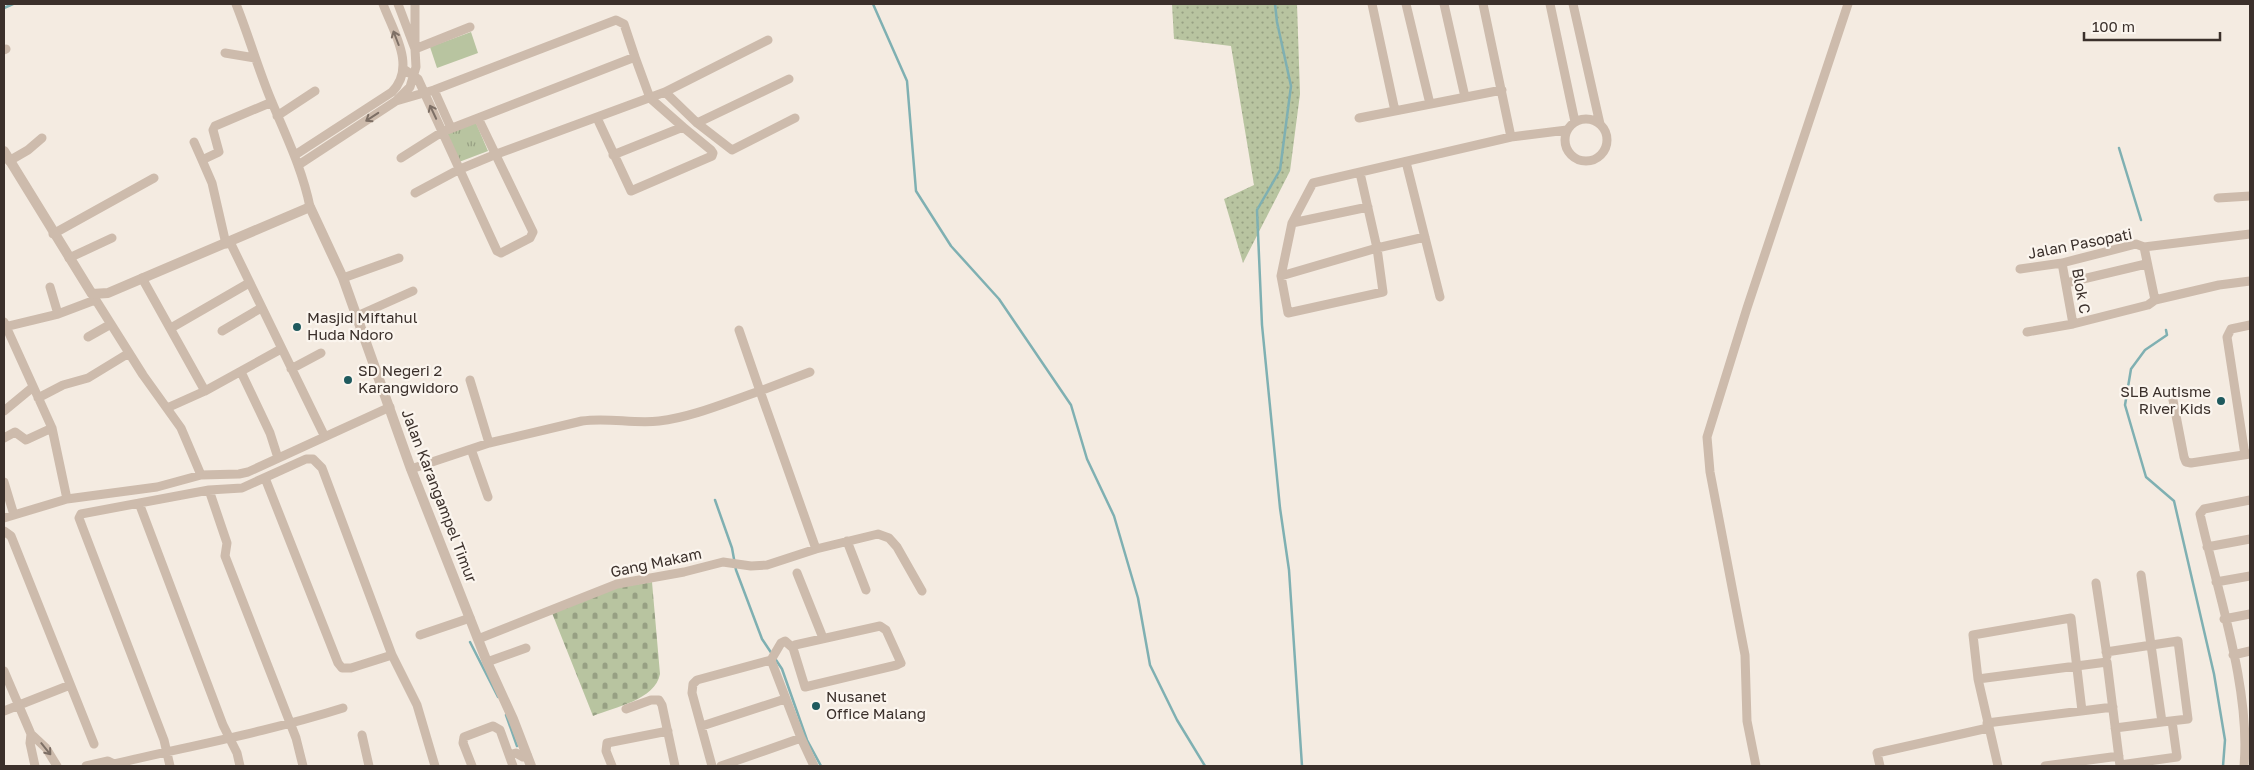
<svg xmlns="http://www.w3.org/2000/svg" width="2254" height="770" viewBox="0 0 2254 770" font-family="'Golos Text',sans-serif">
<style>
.grass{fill:url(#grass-dots)}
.cemetery{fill:url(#cemetery-stones)}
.park{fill:url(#park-tufts)}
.pitch{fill:#b8c4a0}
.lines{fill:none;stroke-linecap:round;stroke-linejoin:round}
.stream{stroke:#7fb0b2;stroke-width:2.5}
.minor{stroke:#cdbbac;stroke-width:9}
.tertiary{stroke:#cdbbac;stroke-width:10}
.oneway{stroke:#7d6f65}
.poi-dot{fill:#1f5a5e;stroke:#fbf5ee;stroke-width:2}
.labels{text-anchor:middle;stroke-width:4.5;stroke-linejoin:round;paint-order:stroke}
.street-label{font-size:15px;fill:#3b302b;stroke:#fbf5ee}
.poi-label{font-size:15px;fill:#3b302b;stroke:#fbf5ee;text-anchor:start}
</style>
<defs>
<pattern id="grass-dots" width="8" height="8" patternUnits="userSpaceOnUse" patternTransform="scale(1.25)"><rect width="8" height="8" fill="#b8c4a0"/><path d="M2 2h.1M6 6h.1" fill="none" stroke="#97a083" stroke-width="1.8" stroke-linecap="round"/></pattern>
<pattern id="cemetery-stones" width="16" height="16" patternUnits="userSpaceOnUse" patternTransform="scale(1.25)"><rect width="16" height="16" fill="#b8c4a0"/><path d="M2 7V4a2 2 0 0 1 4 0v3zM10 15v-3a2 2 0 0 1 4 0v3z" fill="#97a083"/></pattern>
<pattern id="park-tufts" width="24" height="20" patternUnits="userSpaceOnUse" patternTransform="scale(1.25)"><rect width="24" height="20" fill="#b8c4a0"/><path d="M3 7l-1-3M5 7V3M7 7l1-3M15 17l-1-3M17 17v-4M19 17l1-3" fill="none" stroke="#97a083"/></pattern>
</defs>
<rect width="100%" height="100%" fill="#f4ebe1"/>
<path class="grass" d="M 1172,4 L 1297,4 L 1300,94 L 1290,171 L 1243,263 L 1224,199 L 1254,185 L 1231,46 L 1174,39 Z"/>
<path class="cemetery" d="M 652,582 L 660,674 C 655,700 615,707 593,716 L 552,613 L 602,590 Z"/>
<path class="park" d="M 476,123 L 488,151 L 459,162 L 447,134 Z"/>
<path class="pitch" d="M 471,32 L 478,53 L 437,68 L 430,47 Z"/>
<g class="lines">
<path class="stream" d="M 873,4 L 907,81 L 916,191 L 951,246 L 999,299 L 1071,405 L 1087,459 L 1114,516 L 1138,598 L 1150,665 L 1177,720 L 1205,766
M 1275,4 L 1277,22 L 1291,86 L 1280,170 L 1257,210 L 1262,325 L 1280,508 L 1289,570 L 1302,766
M 4,8 L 13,4
M 2119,148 L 2141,220
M 2166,330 L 2167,335 L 2145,350 L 2131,369 L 2125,405 L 2146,477 L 2174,501 L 2214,674 L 2225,740 L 2223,766
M 715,500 L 732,548 L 736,570 L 762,639 L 782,669 L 807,740 L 821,766
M 470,642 L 498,697
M 506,715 L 517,746"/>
<path class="minor" d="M 236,4 C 248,34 257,65 269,95 C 284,132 302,167 310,207
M 415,4 L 415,49 L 470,27
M 1372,4 L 1395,111
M 1406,4 L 1430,104
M 1444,4 L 1465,97
M 1483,4 L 1511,137
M 1550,4 L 1575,122
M 1573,4 L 1600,124
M 4,50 L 6,49
M 225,53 L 255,58
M 405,70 L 418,79 L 497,251 L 501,253 L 530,238 L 533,232 L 478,118
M 434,90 L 451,128
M 665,92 L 697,123 L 732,150 L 795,118
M 396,101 L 434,90 L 616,20 L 624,24 L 635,57
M 277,116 L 315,91
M 597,118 L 631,191 L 712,156 L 713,153 L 711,150 L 683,127
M 1359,118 L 1502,90
M1565 140a21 21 0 1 1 42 0a21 21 0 1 1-42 0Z
M 697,123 L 789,79
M 194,142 L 202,160
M 295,155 L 392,92 C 417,67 393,31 383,4
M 401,158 L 442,132 L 635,57 L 650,98 L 683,127 L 613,155
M 9,161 L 28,150 L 42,138
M 1406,162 L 1440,297
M 300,164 L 396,101 L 410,87 L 416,67 L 415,49 L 398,4
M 1360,173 L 1377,248 L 1383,292 L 1288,313 L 1281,276 L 1292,223 L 1313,183 L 1511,137 L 1567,130
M 415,193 L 458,170 L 494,155 L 665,92 L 768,40
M 2218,198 L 2250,196
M 1292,223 L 1368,207
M 53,234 L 154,178
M 230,242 L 324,435
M 226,244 L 212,183 L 202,160 L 219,152 L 213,130 L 215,126 L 272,102
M 2144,247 L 2250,234
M 2144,247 L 2155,300
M 69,258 L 112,238
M 2062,263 L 2073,324
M 2020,269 L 2062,263 L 2136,244 L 2144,247
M 1281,276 L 1377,248 L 1425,237
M 142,278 L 205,391
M 343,278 L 399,258
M 2066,283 L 2146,264
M 50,287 L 58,314
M 92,294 L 143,375 L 181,428 L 201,475
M 357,316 L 413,291
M 4,322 L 52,428 L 67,499
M 4,327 L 58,314 L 95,300
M 171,328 L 249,283
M 739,330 L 760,391 L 810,372
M 222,331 L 261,308
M 2027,332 L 2073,324 L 2148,305 L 2155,300 L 2219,285 L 2250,281
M 88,337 L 111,324
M 291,369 L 321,353
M 241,372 L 270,433 L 278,458
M 470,380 L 489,443
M 38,398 L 63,385 L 88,378 L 129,353
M 2173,400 L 2184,457 L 2186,462 L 2191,463 L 2250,454
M 167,408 L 205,391 L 281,349
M 4,411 L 33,387
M 4,438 L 15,432 L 26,440 L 52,428
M 471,449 L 488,497
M 2245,455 L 2227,337 L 2231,329 L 2250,325
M 411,469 L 489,443 L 582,421 C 608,417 633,424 659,421 C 693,417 727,402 760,391 L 816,549
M 265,478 L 338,663 L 342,668 L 351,668 L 392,655
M 4,482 L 14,515
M 209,490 L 227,543 L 225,556 L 296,738 L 303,766
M 139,503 L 223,725 L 237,753 L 240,766
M 4,518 L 67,499 L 157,487 L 201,475 L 239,474 L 248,472 L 390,407
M 4,531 L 11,536 L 94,744
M 847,541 L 866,590
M 2207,547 L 2250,539
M 797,573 L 823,638
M 2216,582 L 2250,576
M 2096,583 L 2107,656
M 2224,619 L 2250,614
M 420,635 L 470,618
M 478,639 L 617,584 L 684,572 L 723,562 L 751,566 L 767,565 L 816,549 L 878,534 L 889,538 L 897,547 L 922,591
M 2106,652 L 2178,641 L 2188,719 L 2162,722
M 2233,655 L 2250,651
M 771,660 L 801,738 L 814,766
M 487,662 L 526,648
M 4,671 L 31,734 L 46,748 L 57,766
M 1978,679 L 1973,635 L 2071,618 L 2082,711
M 626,709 L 651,700 L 659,700 L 662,705 L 675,766
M 4,711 L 70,685
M 1987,723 L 2113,707
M 702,726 L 785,699
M 2115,728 L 2162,722 L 2141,575
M 31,734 L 30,743 L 35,766
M 362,735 L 369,766
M 509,755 L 516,753 L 523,757 L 527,755
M 2120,765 L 2177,757 L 2172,721
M 86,766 L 108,761 L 114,764 C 190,746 267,732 343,708
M 170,766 L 164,740 L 82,526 L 79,518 L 81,514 L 209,490 L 242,488 L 306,459 L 313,459 L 322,468 L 392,655 L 417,705 L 435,766
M 472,766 L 463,743 L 464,737 L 493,726 L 500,730 L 513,766
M 612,766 L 606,751 L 607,743 L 668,731
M 712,766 L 692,693 L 693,684 L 697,680 L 771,660 L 781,643 L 785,641 L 793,648 L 805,687 L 897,665 L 901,663 L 886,630 L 880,626 L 795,645 L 793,648
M 721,766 L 801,738
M 1756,766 L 1747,721 L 1745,655 L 1710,472 L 1707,437 L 1747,308 L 1848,4
M 1880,766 L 1877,753 L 1988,728
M 1998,766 L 1978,679 L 2107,662 L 2120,766
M 2045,766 L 2119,756
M 2244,766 C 2251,688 2217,591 2200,514 L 2204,509 L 2250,500"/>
<path class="tertiary" d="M 4,151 L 92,294 L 108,293 L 310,207 L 343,278 L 411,469 L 487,662 L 513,719 L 531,766"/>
</g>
<defs><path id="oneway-shaft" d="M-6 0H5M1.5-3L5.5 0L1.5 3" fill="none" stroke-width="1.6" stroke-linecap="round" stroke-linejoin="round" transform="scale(1.25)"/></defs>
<g class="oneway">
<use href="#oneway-shaft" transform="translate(396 38) rotate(-111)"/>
<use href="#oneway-shaft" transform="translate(433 112) rotate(-115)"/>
<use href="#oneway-shaft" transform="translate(372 117) rotate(147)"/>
<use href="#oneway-shaft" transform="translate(46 749) rotate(51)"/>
</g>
<g class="poi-dot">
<circle cx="297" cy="327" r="5"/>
<circle cx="348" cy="380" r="5"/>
<circle cx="2221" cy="401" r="5"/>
<circle cx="816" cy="706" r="5"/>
</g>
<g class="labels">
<g class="street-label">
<text transform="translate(2080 244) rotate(-11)" y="5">Jalan Pasopati</text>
<text transform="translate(2081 291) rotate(80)" y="5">Blok C</text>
<text transform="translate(439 496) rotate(69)" y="5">Jalan Karangampel Timur</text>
<text transform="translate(656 563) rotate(-12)" y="5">Gang Makam</text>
</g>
<g class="poi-label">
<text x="307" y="323">Masjid Miftahul<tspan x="307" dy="17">Huda Ndoro</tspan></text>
<text x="358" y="376">SD Negeri 2<tspan x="358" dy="17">Karangwidoro</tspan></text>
<text x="2211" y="397" text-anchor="end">SLB Autisme<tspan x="2211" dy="17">River Kids</tspan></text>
<text x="826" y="702">Nusanet<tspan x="826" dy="17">Office Malang</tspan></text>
</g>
</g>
<rect width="2254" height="770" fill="none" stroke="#3b302b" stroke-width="10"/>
<path d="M2084 32v8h136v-8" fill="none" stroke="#3b302b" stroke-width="2.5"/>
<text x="2092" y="32" font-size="15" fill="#3b302b" stroke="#fbf5ee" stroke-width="4" paint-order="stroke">100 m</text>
</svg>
